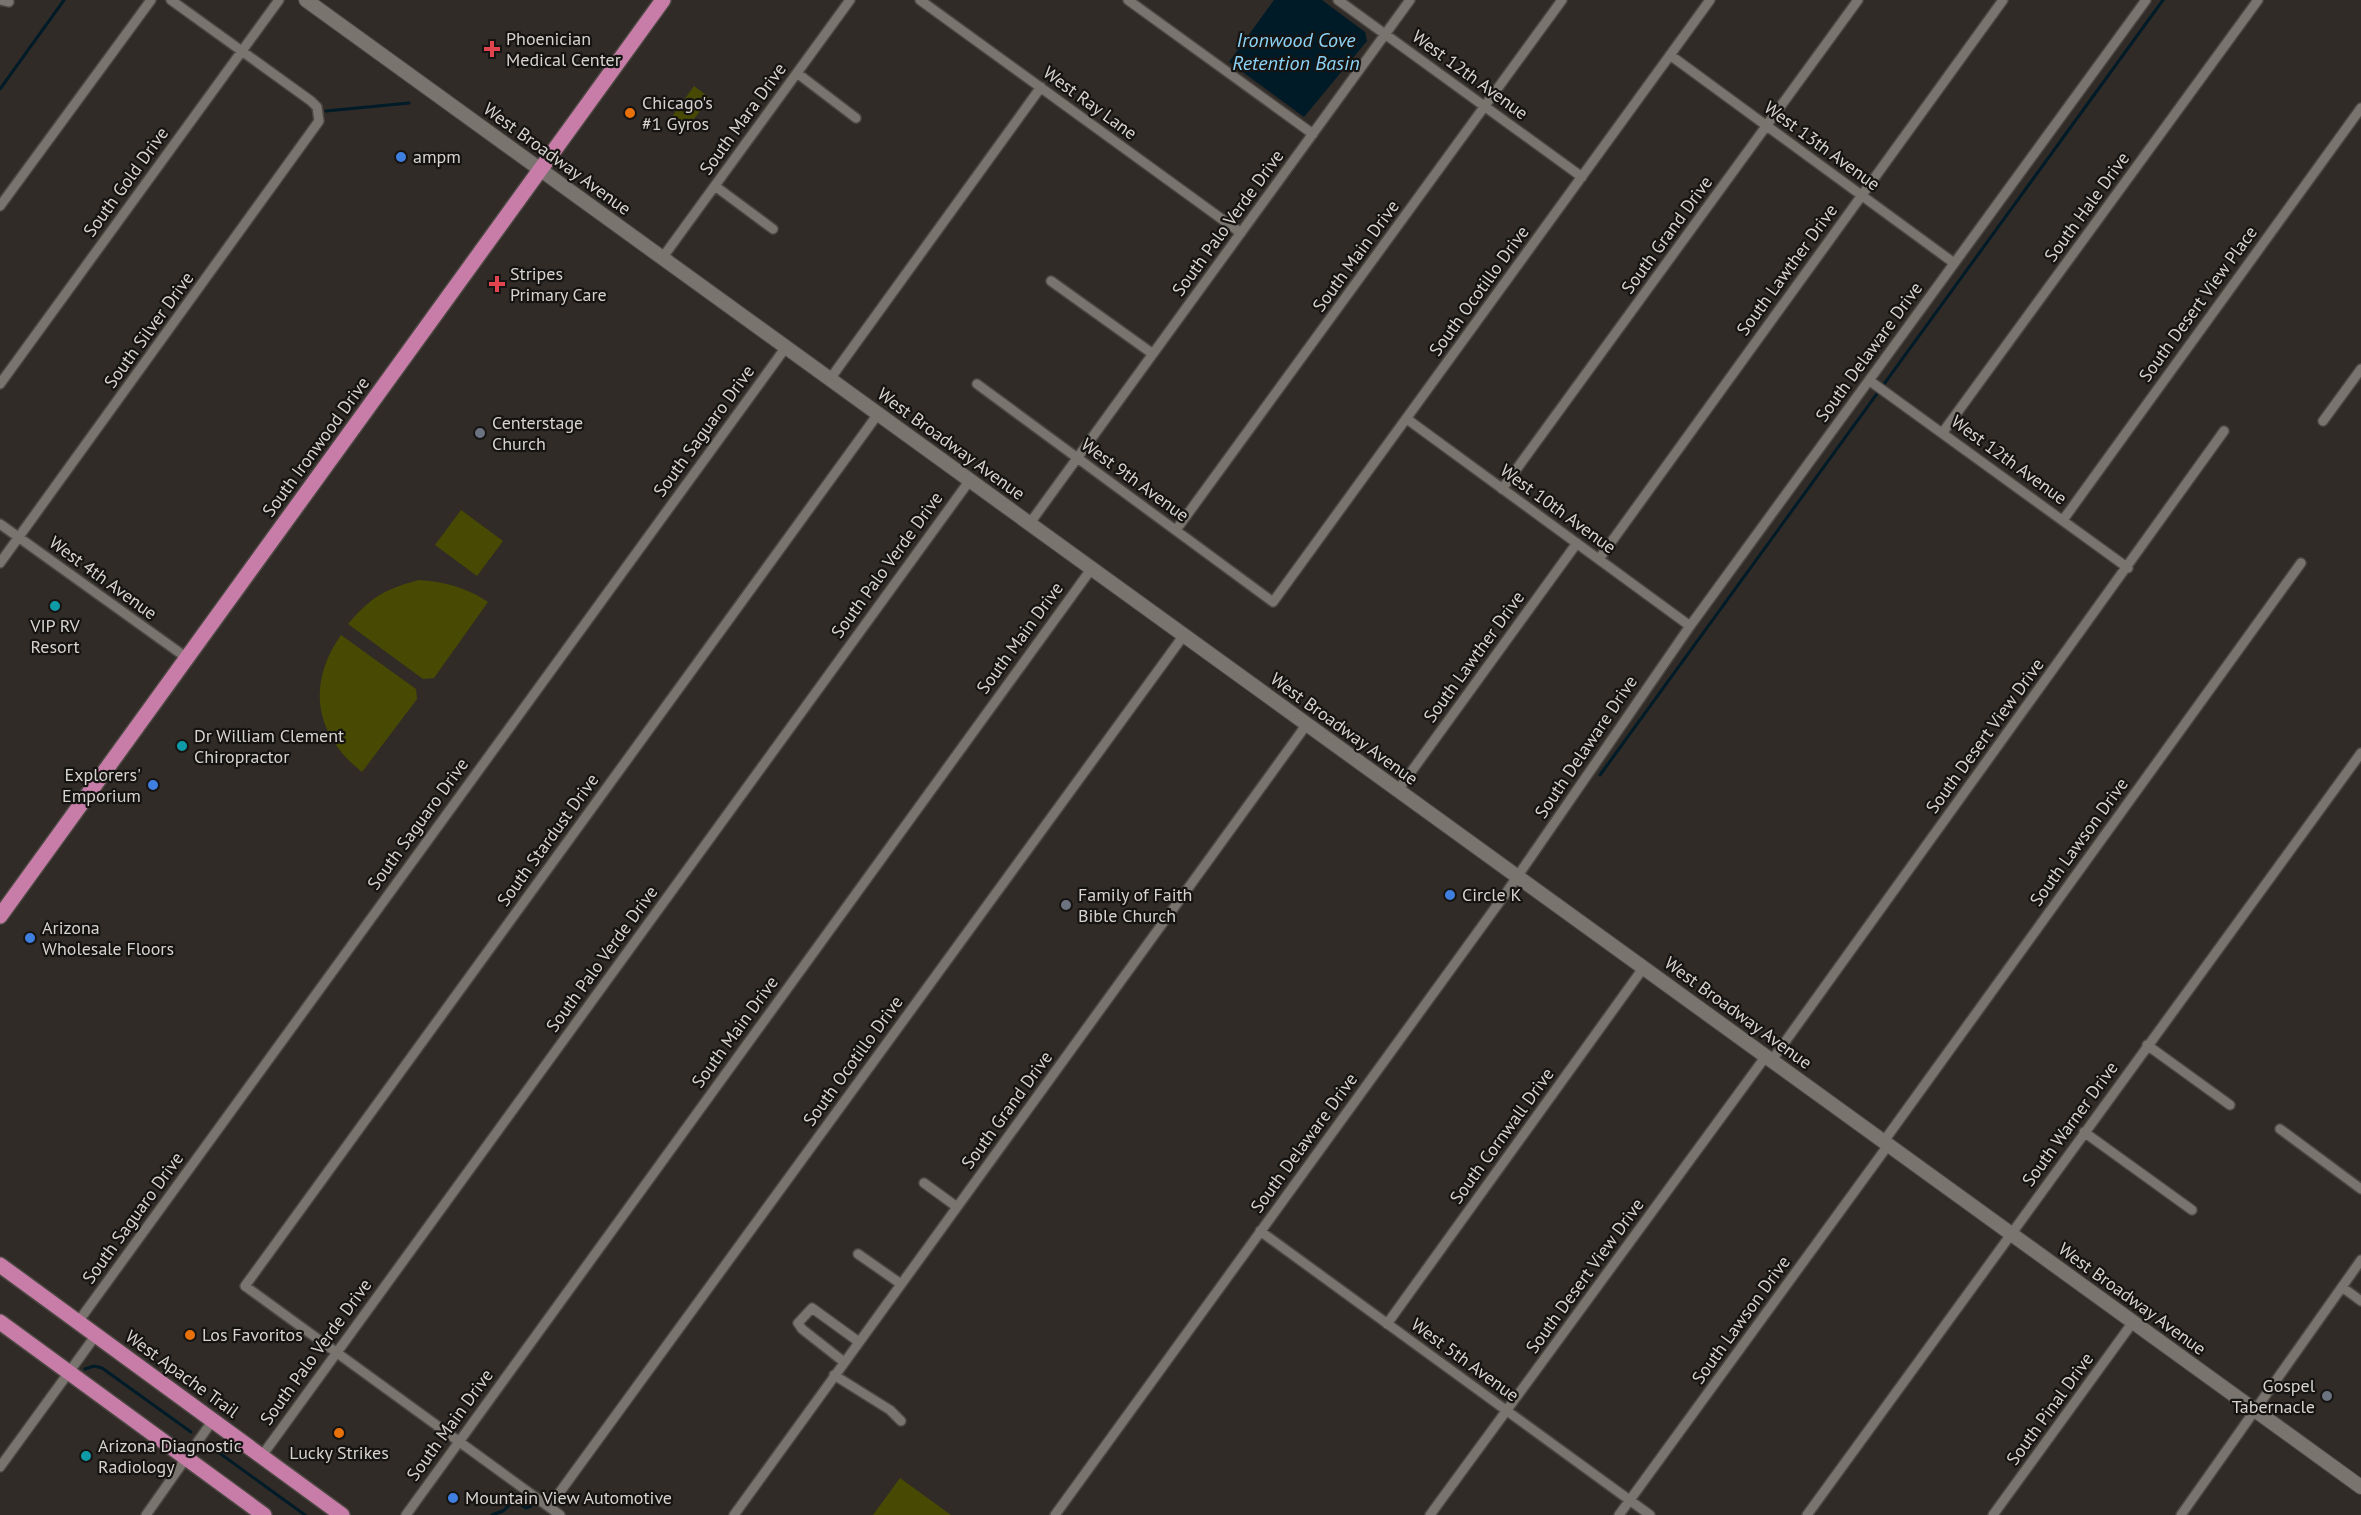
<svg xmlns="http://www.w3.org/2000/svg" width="2361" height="1515" viewBox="0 0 2361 1515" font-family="'PT Sans',sans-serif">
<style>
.green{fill:#484a04}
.water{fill:#001b28}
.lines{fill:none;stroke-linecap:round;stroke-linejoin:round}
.stream{stroke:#001b28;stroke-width:3}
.minor-casing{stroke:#4a4641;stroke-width:12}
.secondary-casing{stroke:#4a4641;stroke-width:16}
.primary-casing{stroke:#4a4641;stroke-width:18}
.minor{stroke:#79746e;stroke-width:9}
.secondary{stroke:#79746e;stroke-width:14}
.primary{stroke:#c77da7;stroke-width:15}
.health-dot{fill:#e0444e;stroke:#161412;stroke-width:2}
.food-dot{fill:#e8710a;stroke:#161412;stroke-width:2}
.shop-dot{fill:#3f7fe0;stroke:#161412;stroke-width:2}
.worship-dot{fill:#6b7280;stroke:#161412;stroke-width:2}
.culture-dot{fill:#0f9aa8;stroke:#161412;stroke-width:2}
.labels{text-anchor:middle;stroke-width:4.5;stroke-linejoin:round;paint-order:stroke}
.poi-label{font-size:18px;fill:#d7d4d0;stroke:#161412;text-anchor:start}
.street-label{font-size:18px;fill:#d7d4d0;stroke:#161412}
.water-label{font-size:20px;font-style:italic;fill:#8bd4f7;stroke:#161412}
</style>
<rect width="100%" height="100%" fill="#302b26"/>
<path class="green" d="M 694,86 L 710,98 L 683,133 L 668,122 Z
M 461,510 L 503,541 L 477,576 L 435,545 Z
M 419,580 C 446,582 465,587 488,602 L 434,678 L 423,679 L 348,624 C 371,597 385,589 419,580 Z
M 341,635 L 416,689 L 417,699 L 362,772 C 315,735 306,685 341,635 Z
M 900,1478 L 951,1515 L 873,1515 Z"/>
<path class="water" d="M 1274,0 L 1322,0 L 1365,32 L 1367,41 L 1304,117 L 1229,62 Z"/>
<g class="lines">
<path class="stream" d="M 0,89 L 64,0
M 326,111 L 409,103
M 1600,775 L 2163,0
M 85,1369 L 94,1366 L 102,1368 L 191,1432
M 207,1444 L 305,1515
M 492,1515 L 503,1511 L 514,1501 L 526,1508 L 531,1506"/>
<g class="minor-casing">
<path id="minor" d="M 0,0 L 9,2
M 920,0 L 1241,233
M 1128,0 L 1313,134
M 1338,0 L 1582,177
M 1670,55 L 1954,263
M 797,73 L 856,118
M 715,186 L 773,229
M 0,206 L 151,0
M 663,257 L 850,0
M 1051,281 L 1153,354
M 830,379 L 1041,87
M 1870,381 L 2128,568
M 0,384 L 279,0
M 977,384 L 1273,602 L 1710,0
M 1407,419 L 1690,626
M 2323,421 L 2361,369
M 1943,432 L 2258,0
M 1502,489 L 1858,0
M 2063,520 L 2361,108
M 1030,523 L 1410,0
M 0,524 L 187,658
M 1176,530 L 1562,0
M 1599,559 L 2003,0
M 0,563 L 319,121 L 317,107 L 311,101 L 171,0
M 1398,790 L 1577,543
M 2147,1045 L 2230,1105
M 1772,1060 L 2224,431
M 2280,1129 L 2361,1189
M 2084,1132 L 2192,1210
M 1884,1141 L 2301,563
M 924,1183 L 957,1207
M 1260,1231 L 1650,1515
M 858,1254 L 901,1284
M 2342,1287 L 2361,1301
M 78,1322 L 786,347
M 1387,1324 L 1644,967
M 844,1362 L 802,1329 L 798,1323 L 812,1308 L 859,1342
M 834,1375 L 890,1410 L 901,1421
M 261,1457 L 970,480
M 0,1467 L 96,1335
M 549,1507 L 1184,635
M 146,1515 L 213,1420
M 406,1515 L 1092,568
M 560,1515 L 245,1286 L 878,414
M 734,1515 L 1307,724
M 1055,1515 L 1506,893 L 1690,626 L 2146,0
M 1430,1515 L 1766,1056
M 1619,1515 L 1889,1144
M 1807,1515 L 2361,753
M 1993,1515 L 2133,1322
M 2181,1515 L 2361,1260"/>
</g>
<g class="secondary-casing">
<path id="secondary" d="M 306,0 L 2361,1487"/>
</g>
<g class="primary-casing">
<path id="primary" d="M 0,916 L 663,0
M 0,1265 L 342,1515
M 0,1322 L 264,1515"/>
</g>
<use href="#minor" class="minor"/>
<use href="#secondary" class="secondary"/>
<use href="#primary" class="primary"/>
</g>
<g class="health-dot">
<path d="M489 40h6v6h6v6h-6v6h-6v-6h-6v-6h6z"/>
<path d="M494 275h6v6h6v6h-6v6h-6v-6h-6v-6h6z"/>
</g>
<g class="food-dot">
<circle cx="630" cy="113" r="6"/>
<circle cx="190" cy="1335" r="6"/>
<circle cx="339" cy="1433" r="6"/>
</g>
<g class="shop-dot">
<circle cx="401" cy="157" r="6"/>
<circle cx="153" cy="785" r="6"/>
<circle cx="1450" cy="895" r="6"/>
<circle cx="30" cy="938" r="6"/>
<circle cx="453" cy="1498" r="6"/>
</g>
<g class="worship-dot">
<circle cx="480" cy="433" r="6"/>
<circle cx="1066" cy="905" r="6"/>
<circle cx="2327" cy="1396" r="6"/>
</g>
<g class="culture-dot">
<circle cx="55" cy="606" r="6"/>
<circle cx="182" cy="746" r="6"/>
<circle cx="86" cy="1456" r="6"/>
</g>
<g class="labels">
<g class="poi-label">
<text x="506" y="45">Phoenician<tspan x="506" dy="21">Medical Center</tspan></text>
<text x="642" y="109">Chicago's<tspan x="642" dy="21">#1 Gyros</tspan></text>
<text x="413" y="163">ampm</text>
<text x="510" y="280">Stripes<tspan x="510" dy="21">Primary Care</tspan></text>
<text x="492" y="429">Centerstage<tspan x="492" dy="21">Church</tspan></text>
<text x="55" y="632" text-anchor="middle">VIP RV<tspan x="55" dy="21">Resort</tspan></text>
<text x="194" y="742">Dr William Clement<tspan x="194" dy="21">Chiropractor</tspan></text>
<text x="141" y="781" text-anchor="end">Explorers'<tspan x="141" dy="21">Emporium</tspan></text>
<text x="1078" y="901">Family of Faith<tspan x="1078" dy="21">Bible Church</tspan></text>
<text x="1462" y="901">Circle K</text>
<text x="42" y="934">Arizona<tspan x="42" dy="21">Wholesale Floors</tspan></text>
<text x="202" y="1341">Los Favoritos</text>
<text x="2315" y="1392" text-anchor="end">Gospel<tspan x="2315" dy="21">Tabernacle</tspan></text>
<text x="98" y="1452">Arizona Diagnostic<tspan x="98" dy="21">Radiology</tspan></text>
<text x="339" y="1459" text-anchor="middle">Lucky Strikes</text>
<text x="465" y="1504">Mountain View Automotive</text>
</g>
<g class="street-label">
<text transform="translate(1470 75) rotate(36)" y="6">West 12th Avenue</text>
<text transform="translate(1090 103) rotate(36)" y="6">West Ray Lane</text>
<text transform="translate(743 119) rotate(-54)" y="6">South Mara Drive</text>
<text transform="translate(1822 146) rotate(36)" y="6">West 13th Avenue</text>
<text transform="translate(557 159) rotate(36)" y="6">West Broadway Avenue</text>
<text transform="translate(126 182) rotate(-54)" y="6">South Gold Drive</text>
<text transform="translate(2087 207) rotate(-54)" y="6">South Hale Drive</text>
<text transform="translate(1228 223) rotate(-54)" y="6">South Palo Verde Drive</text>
<text transform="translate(1667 235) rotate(-54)" y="6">South Grand Drive</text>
<text transform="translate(1356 256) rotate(-54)" y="6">South Main Drive</text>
<text transform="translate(1787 270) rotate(-54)" y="6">South Lawther Drive</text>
<text transform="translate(1479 291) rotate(-54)" y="6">South Ocotillo Drive</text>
<text transform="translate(2198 304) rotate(-54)" y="6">South Desert View Place</text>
<text transform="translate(149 330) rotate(-54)" y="6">South Silver Drive</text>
<text transform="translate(1869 352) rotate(-54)" y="6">South Delaware Drive</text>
<text transform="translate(704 431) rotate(-54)" y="6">South Saguaro Drive</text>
<text transform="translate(951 444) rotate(36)" y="6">West Broadway Avenue</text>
<text transform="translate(316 447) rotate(-54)" y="6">South Ironwood Drive</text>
<text transform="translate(2009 460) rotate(36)" y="6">West 12th Avenue</text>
<text transform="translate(1135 480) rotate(36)" y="6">West 9th Avenue</text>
<text transform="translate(1558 509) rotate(36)" y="6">West 10th Avenue</text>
<text transform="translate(887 565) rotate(-54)" y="6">South Palo Verde Drive</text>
<text transform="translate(103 578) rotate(36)" y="6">West 4th Avenue</text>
<text transform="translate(1020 638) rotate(-54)" y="6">South Main Drive</text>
<text transform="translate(1474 657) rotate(-54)" y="6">South Lawther Drive</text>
<text transform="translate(1344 729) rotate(36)" y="6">West Broadway Avenue</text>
<text transform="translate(1985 736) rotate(-54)" y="6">South Desert View Drive</text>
<text transform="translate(1586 747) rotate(-56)" y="6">South Delaware Drive</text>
<text transform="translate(418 824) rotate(-54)" y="6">South Saguaro Drive</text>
<text transform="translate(548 840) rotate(-54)" y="6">South Stardust Drive</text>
<text transform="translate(2079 842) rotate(-54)" y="6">South Lawson Drive</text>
<text transform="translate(602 959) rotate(-54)" y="6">South Palo Verde Drive</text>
<text transform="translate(1738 1013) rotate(36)" y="6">West Broadway Avenue</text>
<text transform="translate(735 1032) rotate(-54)" y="6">South Main Drive</text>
<text transform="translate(853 1061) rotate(-54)" y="6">South Ocotillo Drive</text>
<text transform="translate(1007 1110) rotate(-54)" y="6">South Grand Drive</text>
<text transform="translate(2070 1124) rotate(-54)" y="6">South Warner Drive</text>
<text transform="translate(1502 1136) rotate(-54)" y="6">South Cornwall Drive</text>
<text transform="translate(1304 1143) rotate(-54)" y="6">South Delaware Drive</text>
<text transform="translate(133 1218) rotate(-54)" y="6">South Saguaro Drive</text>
<text transform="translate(1585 1276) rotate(-54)" y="6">South Desert View Drive</text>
<text transform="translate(2132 1299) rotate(36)" y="6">West Broadway Avenue</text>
<text transform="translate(1741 1320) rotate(-54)" y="6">South Lawson Drive</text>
<text transform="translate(316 1352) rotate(-54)" y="6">South Palo Verde Drive</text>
<text transform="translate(1465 1360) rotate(36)" y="6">West 5th Avenue</text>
<text transform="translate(182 1374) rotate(36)" y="6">West Apache Trail</text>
<text transform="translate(2050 1409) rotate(-54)" y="6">South Pinal Drive</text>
<text transform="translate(450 1425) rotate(-54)" y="6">South Main Drive</text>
</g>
<g class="water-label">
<text x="1296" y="47">Ironwood Cove<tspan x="1296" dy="23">Retention Basin</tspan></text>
</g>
</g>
</svg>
